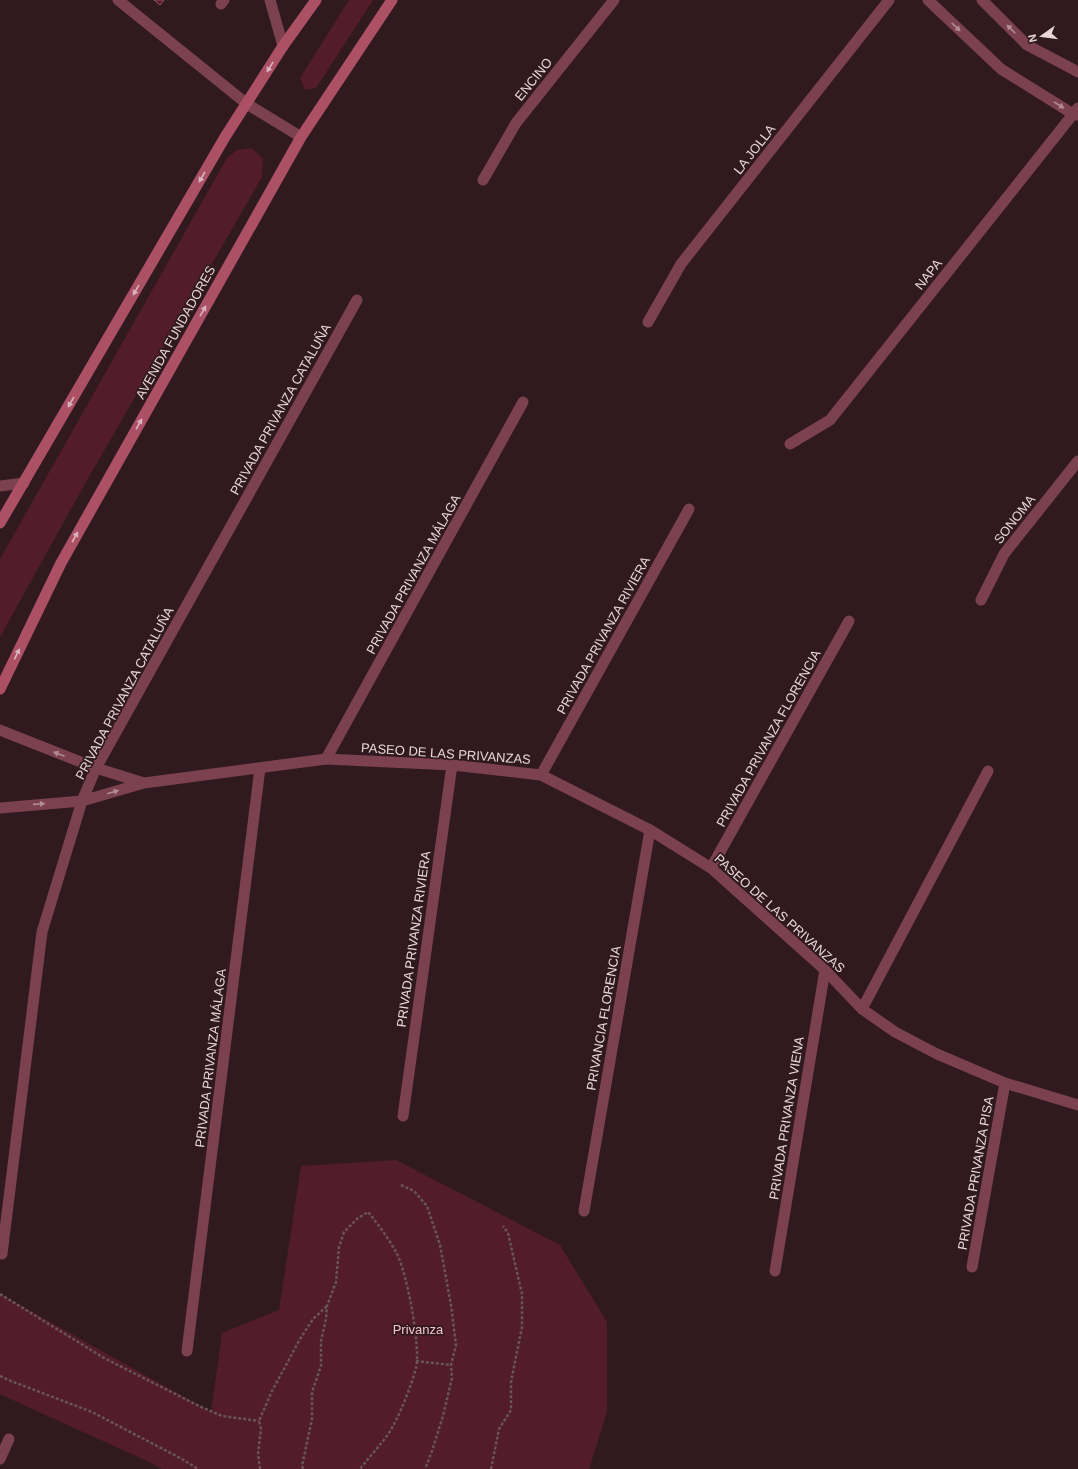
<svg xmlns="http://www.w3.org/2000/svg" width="1078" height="1469" viewBox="0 0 1078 1469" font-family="Arial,sans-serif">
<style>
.green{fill:#521c2a}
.building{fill:#66102d;stroke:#7e6267}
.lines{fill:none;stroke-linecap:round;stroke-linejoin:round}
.path{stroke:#695458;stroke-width:2.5;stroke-dasharray:3 2;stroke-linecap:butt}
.service{stroke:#7b414e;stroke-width:11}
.minor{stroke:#7b414e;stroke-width:11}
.tertiary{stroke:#7b414e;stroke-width:11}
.secondary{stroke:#ac5066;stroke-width:11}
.oneway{fill:#b18c94}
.oneway2{fill:#d8b5bc}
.labels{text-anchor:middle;stroke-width:3.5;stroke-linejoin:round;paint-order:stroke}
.street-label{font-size:13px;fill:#e7d7d9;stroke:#311a1f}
.park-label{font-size:13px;fill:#f4c1c9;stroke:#311a1f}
</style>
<rect width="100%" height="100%" fill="#311a1f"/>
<path class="green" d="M 349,0 L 373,0 L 316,88 L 305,90 L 300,78 Z
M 251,148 L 263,158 L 262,177 L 86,482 L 0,637 L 0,559 L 227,158 L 237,150 Z
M 396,1160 L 560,1245 L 607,1322 L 607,1412 L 589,1469 L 162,1469 L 147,1461 L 39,1412 L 0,1394 L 0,1294 L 211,1412 L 222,1333 L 279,1310 L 301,1166 Z"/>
<path class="building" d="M 154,0 L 164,0 L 160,5 Z"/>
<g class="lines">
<path class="path" d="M 401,1185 L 414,1191 L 427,1206 L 440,1245 L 451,1305 L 456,1345 L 451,1365 L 452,1378 L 443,1416 L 432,1451 L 425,1469
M 0,1294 L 104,1358 L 199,1406 L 222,1416 L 259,1421
M 416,1361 L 451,1365
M 0,1376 L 11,1381 L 92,1412 L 182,1459 L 198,1469
M 260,1469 L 258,1454 L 261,1429 L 259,1421 L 271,1393 L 300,1339 L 313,1319 L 327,1306
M 303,1469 L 302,1466 L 312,1419 L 312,1392 L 321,1366 L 321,1341 L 326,1319 L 327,1306 L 336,1282 L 339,1247 L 344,1232 L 358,1218 L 368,1212 C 378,1224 388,1238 396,1252 C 407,1271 421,1348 416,1368 C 411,1387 399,1417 389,1433 C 380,1446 369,1457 360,1469
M 491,1469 L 499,1429 L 511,1410 L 511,1382 L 522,1327 L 522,1294 L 508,1233 L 503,1226"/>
<path class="service" d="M 270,0 L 283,46
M 221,4 L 224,0
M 0,486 L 24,483"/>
<path class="minor" d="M 928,0 L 1001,69 L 1073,114 L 1078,115
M 982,0 L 1027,45 L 1078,72
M 483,180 L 516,123 L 614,0
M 648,322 L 681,264 L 889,0
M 790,444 L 830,420 L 1078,108
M 981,600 L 1004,554 L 1078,461
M 0,730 L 96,768 L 144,783
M 326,759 L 523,402
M 541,775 L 689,509
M 0,808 L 82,801 L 144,783 L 326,759 L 452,765 L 541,775 L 650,830 L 711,868 L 825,970 L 862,1009 L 895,1032 L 937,1054 L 1005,1083 L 1078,1105
M 711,868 L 849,621
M 862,1009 L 988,771
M 403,1116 L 452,765
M 584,1211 L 650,830
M 2,1254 L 42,932 L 82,801 L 96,768 L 357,300
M 972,1267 L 1005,1083
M 775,1271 L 825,970
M 187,1351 L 260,768
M 0,1459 L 9,1439"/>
<path class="tertiary" d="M 118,0 L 247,104 L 301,137"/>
<path class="secondary" d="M 0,523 L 225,137 L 283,46 L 316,0
M 0,689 L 61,563 L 301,137 L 392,0"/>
</g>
<defs><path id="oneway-solid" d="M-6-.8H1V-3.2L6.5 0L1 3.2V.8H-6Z"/></defs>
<g class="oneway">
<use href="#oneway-solid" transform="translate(956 27) rotate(43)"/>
<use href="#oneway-solid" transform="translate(1011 29) rotate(-135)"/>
<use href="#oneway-solid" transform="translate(1059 105) rotate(32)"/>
<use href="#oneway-solid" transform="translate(59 754) rotate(-159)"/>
<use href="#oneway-solid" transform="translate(113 792) rotate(-16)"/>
<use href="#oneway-solid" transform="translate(39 804) rotate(-4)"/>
</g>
<g class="oneway2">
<use href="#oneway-solid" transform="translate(270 67) rotate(122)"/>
<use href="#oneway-solid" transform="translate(202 177) rotate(120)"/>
<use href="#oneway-solid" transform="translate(136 290) rotate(120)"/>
<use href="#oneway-solid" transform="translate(203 311) rotate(-60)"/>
<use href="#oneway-solid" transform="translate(71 402) rotate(120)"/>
<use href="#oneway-solid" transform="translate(139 424) rotate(-61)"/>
<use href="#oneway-solid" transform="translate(75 537) rotate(-61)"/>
<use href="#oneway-solid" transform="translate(17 654) rotate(-64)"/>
</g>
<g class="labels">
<g class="street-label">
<text transform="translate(533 79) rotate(-51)" y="5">ENCINO</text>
<text transform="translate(754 149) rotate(-52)" y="5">LA JOLLA</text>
<text transform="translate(928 274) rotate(-52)" y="5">NAPA</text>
<text transform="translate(175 332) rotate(-61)" y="5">AVENIDA FUNDADORES</text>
<text transform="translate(280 409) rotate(-61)" y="5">PRIVADA PRIVANZA CATALUÑA</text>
<text transform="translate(1014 519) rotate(-52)" y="5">SONOMA</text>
<text transform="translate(413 574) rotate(-61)" y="5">PRIVADA PRIVANZA MÁLAGA</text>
<text transform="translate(603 635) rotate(-61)" y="5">PRIVADA PRIVANZA RIVIERA</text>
<text transform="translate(124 693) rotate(-62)" y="5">PRIVADA PRIVANZA CATALUÑA</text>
<text transform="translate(768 738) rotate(-61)" y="5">PRIVADA PRIVANZA FLORENCIA</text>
<text transform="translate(446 753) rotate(4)" y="5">PASEO DE LAS PRIVANZAS</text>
<text transform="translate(780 913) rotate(42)" y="5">PASEO DE LAS PRIVANZAS</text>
<text transform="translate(413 939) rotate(-82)" y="5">PRIVADA PRIVANZA RIVIERA</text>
<text transform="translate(603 1018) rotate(-80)" y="5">PRIVANCIA FLORENCIA</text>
<text transform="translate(210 1058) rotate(-83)" y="5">PRIVADA PRIVANZA MÁLAGA</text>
<text transform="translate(786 1118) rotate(-81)" y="5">PRIVADA PRIVANZA VIENA</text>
<text transform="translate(975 1173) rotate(-80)" y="5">PRIVADA PRIVANZA PISA</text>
</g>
<g class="park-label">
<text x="418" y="1334">Privanza</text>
</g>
</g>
<g transform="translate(1042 36) rotate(256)" stroke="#311a1f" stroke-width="3" paint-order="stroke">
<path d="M0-3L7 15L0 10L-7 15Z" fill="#e7d7d9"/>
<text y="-6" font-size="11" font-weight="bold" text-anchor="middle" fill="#e7d7d9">N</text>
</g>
</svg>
